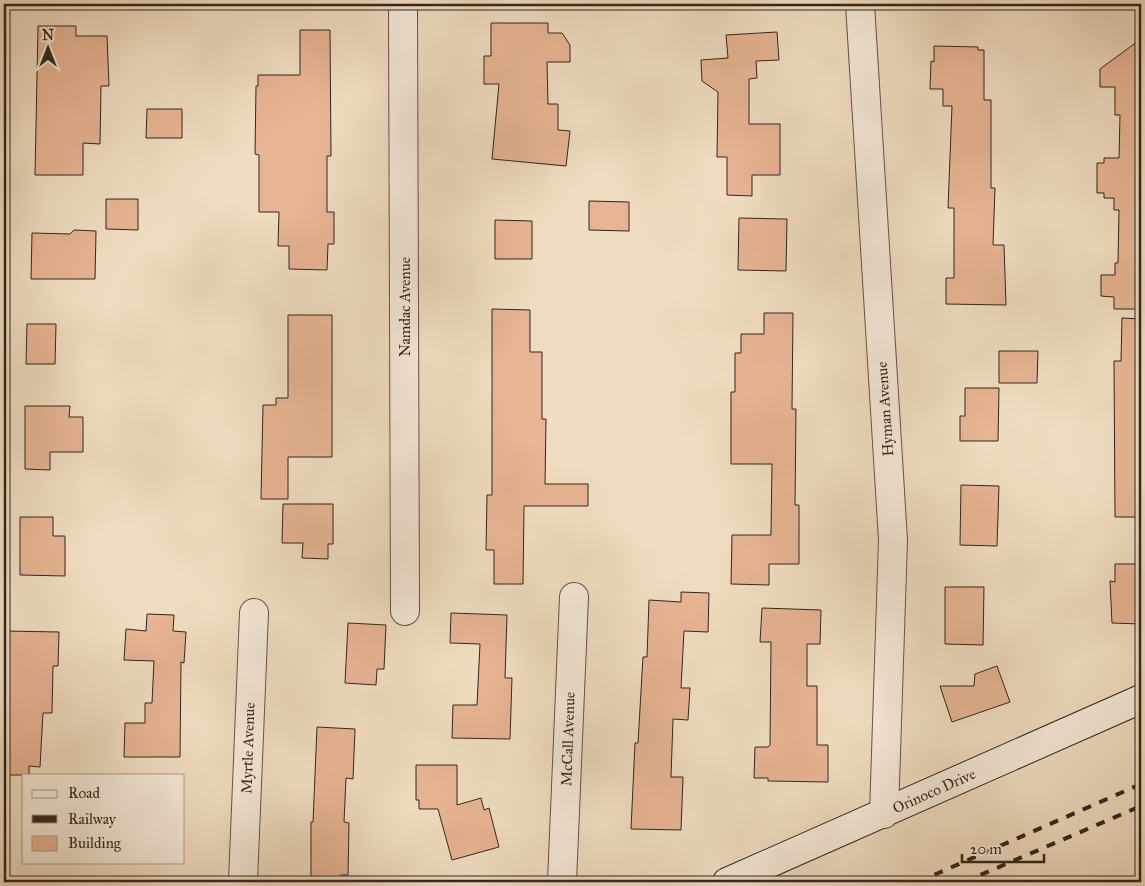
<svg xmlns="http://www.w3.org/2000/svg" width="1145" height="886" viewBox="0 0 1145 886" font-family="'IM FELL Great Primer',serif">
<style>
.building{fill:#e8b594;stroke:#31271e}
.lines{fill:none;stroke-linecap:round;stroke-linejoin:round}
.street-casing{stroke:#615447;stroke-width:30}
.secondary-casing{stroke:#31271e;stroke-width:30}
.street{stroke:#f5e9d7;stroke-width:28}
.secondary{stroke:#f5e9d7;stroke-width:28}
.rail{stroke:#31271e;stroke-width:4;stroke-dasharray:9 9;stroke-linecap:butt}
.labels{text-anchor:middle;stroke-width:4.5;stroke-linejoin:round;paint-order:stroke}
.street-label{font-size:15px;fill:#31271e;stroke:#f5e9d7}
</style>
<rect width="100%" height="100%" fill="#f0ddc1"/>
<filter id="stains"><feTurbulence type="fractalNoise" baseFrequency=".004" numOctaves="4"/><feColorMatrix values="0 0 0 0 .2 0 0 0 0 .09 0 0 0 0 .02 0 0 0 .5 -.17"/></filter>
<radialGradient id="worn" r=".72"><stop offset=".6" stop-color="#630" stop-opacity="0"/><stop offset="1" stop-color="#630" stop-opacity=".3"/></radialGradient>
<path class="building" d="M 491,23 L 548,23 L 548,33 L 562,33 L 570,45 L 570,62 L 547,62 L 548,104 L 558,104 L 558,130 L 570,131 L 566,166 L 492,159 L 499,84 L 484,84 L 484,56 L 491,56 Z
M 38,26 L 76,26 L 76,36 L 107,36 L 109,86 L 101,86 L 100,144 L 83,143 L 83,175 L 35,175 Z
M 300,30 L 330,30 L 331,156 L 327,156 L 327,212 L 334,212 L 334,244 L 328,244 L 327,270 L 289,269 L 289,246 L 278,246 L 279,212 L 259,212 L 259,155 L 255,154 L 256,86 L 258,86 L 258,75 L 300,75 Z
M 777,32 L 779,60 L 756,61 L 757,78 L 749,79 L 749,124 L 780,124 L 780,175 L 752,175 L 752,196 L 727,195 L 727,157 L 717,157 L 718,92 L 702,81 L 701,60 L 728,58 L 726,35 Z
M 1141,39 L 1141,309 L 1114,309 L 1114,297 L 1101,296 L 1101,275 L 1115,275 L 1115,263 L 1118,263 L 1119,210 L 1114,210 L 1114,198 L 1104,198 L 1104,193 L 1097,193 L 1097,163 L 1104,163 L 1104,158 L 1119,158 L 1120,115 L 1115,115 L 1115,87 L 1100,87 L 1100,69 Z
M 934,46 L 978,47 L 978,50 L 984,50 L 984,100 L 991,100 L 991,188 L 995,188 L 993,245 L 1004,245 L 1006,305 L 946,304 L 946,278 L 954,278 L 954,208 L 948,208 L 952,106 L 943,106 L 943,89 L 930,89 L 931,61 L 934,62 Z
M 147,109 L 182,109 L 182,138 L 146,138 Z
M 106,199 L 138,199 L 138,230 L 106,229 Z
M 589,201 L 629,202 L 629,231 L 589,230 Z
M 739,218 L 787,219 L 786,271 L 738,270 Z
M 495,220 L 532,221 L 532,259 L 495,259 Z
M 74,230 L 96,231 L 95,279 L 31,279 L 32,233 L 70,234 Z
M 492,309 L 530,310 L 530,352 L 542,352 L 542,419 L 546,419 L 545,484 L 588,484 L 588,506 L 524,506 L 523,584 L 494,584 L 494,550 L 486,550 L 487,495 L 492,495 Z
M 764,313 L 793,313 L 792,409 L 796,409 L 795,505 L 799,505 L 799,564 L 769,564 L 769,585 L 731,584 L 732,535 L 771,535 L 772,464 L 731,464 L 731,392 L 735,392 L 735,353 L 741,353 L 741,334 L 764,334 Z
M 288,315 L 332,315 L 332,457 L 288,457 L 288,499 L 261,499 L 263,405 L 276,405 L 276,398 L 288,398 Z
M 1122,318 L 1141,319 L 1141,517 L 1115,517 L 1114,361 L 1121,361 Z
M 27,324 L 56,324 L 55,364 L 26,364 Z
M 999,351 L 1038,351 L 1037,383 L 999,383 Z
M 965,388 L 999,388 L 998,441 L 960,441 L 960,416 L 965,416 Z
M 25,406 L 70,406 L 69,417 L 83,417 L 83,452 L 50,452 L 50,470 L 25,469 Z
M 961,485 L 999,486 L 997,546 L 960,545 Z
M 283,504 L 333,504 L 333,544 L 328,544 L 328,559 L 302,558 L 303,543 L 282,543 Z
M 20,517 L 53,517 L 53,536 L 65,536 L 65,576 L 20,575 Z
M 1115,564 L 1141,564 L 1141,624 L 1112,623 L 1110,581 L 1115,582 Z
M 945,587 L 984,587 L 983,645 L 945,644 Z
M 681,592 L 709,593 L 708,632 L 684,631 L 681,688 L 690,688 L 688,720 L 673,719 L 671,777 L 683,777 L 681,830 L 631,829 L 635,743 L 638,743 L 643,657 L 647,657 L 649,600 L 681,602 Z
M 762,608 L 821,610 L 820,644 L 807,644 L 807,686 L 817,686 L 817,745 L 828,745 L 828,782 L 768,781 L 768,778 L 754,778 L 755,747 L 768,747 L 770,745 L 771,642 L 760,642 Z
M 451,613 L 507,615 L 505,678 L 512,678 L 510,739 L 452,738 L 453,705 L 477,705 L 480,644 L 450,643 Z
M 147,614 L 174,615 L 173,631 L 186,632 L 184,663 L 181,662 L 180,757 L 124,757 L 125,723 L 145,723 L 145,703 L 152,703 L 154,661 L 124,660 L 126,629 L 146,631 Z
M 348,623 L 386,625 L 384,669 L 377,669 L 376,685 L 345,683 Z
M 4,631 L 59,632 L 58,666 L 53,666 L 52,713 L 43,713 L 40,767 L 29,766 L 29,775 L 4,775 Z
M 997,666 L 1010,702 L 952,722 L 940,686 L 974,686 L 975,674 Z
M 317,727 L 355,729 L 353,779 L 346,778 L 344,822 L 349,823 L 348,875 L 341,875 L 341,882 L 311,882 L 311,822 L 313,822 Z
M 416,765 L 457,765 L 457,805 L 481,798 L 484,810 L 489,808 L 499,847 L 452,860 L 438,809 L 419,809 L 419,800 L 416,800 Z"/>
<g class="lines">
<g class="street-casing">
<path id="street" d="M 403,4 L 405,611
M 860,4 L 893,540 L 884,814
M 243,882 L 254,613
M 562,882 L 574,597"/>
</g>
<g class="secondary-casing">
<path id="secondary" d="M 727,882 L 1141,699"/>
</g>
<use href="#street" class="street"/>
<use href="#secondary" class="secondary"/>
<path class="rail" d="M 918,882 L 1141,784
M 964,882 L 1141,806"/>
</g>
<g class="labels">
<g class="street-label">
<text transform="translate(405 307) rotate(-90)" y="5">Namdac Avenue</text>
<text transform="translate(885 409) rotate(-94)" y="5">Hyman Avenue</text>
<text transform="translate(568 739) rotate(-88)" y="5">McCall Avenue</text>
<text transform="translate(248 748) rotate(-88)" y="5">Myrtle Avenue</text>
<text transform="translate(934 791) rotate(-24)" y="5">Orinoco Drive</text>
</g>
</g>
<rect width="1145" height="886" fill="none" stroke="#f0ddc1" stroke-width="20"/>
<rect x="5" y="5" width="1135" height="876" fill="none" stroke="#31271e" stroke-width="2.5"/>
<rect x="10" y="10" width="1125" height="866" fill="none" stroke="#31271e"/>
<rect x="22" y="774" width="162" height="90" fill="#f5e9d7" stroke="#a79b8d"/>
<rect x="32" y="790" width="25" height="8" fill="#f5e9d7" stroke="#a79b8d"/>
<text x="68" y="798" font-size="15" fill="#31271e">Road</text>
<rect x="32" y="815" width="25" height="8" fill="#31271e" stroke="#a79b8d"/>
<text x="68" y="824" font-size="15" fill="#31271e">Railway</text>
<rect x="32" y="836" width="25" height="15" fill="#e8b594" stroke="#a79b8d"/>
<text x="68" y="848" font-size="15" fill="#31271e">Building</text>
<g transform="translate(48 48)" stroke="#f5e9d7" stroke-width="4" paint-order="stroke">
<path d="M0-4L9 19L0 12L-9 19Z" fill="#31271e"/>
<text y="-8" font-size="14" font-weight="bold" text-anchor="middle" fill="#31271e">N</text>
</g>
<path d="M962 854v8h82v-8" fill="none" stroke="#31271e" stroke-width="2.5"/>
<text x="970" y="854" font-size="15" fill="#31271e" stroke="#f5e9d7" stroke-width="4" paint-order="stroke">20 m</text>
<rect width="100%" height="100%" filter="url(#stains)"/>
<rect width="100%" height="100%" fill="url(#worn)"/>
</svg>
